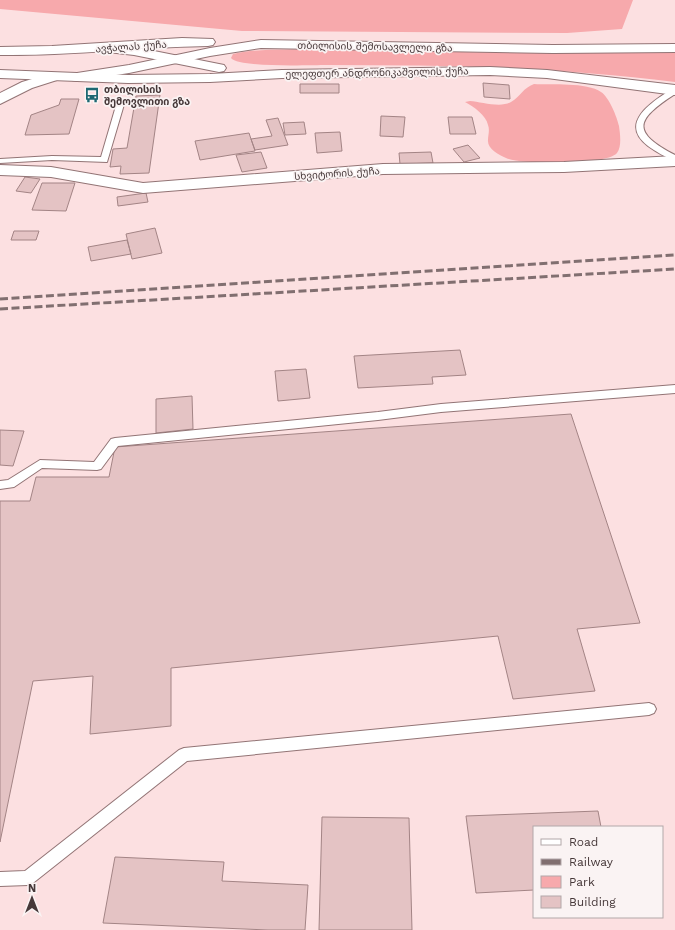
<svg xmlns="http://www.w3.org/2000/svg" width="675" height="930" viewBox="0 0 675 930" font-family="'Work Sans','Noto Sans Georgian',sans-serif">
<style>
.green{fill:#f7a9ac}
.building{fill:#e4c3c4;stroke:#a38485}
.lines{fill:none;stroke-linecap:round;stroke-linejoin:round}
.lane-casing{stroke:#927475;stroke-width:2}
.street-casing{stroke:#927475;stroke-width:2}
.secondary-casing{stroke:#927475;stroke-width:2}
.primary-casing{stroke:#927475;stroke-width:2}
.highway-casing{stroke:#927475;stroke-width:2}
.lane{fill:#fff;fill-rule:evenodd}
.street{fill:#fff;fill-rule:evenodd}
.secondary{fill:#fff;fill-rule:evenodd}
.primary{fill:#fff;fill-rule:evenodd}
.highway{fill:#fff;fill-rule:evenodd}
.rail{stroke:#816f70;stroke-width:3;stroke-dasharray:8 3.5;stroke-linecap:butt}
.labels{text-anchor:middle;stroke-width:3.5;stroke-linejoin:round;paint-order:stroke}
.far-street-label{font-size:10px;fill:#463839;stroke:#faf3f3}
.far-poi-label{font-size:10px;font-weight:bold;fill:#463839;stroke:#faf3f3;text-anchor:start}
</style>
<rect width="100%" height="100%" fill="#fce0e1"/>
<path class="green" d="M 0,0 L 633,0 L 622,29 L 567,33 L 242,31 L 0,9 Z
M 314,49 C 435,51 555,56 675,50 L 675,82 C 559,67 443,65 327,65 C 310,65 239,68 231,58 L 233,54 C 260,48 288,50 314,49 Z
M 534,84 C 551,85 587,82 601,92 C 609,97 617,117 619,126 C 620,134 622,146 617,153 C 608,165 521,165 506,158 C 499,155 487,149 488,140 C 488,135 490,130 488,125 C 486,115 474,107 465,102 L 470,101 C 481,102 501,108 511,102 C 521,96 523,88 534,84 Z"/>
<path class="building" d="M 483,83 L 509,85 L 510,99 L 484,97 Z
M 300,84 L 339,84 L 339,93 L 300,93 Z
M 160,95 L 149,173 L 120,174 L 121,166 L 110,167 L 113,149 L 127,148 L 136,96 Z
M 61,99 L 79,99 L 69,134 L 25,135 L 31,115 L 59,105 Z
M 381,116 L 405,117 L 403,137 L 380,136 Z
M 448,117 L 472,117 L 476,134 L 450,134 Z
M 278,118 L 288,145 L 255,150 L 251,139 L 272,136 L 266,120 Z
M 304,122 L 306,134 L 285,135 L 283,123 Z
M 340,132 L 342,151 L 317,153 L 315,133 Z
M 249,133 L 255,151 L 200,160 L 195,141 Z
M 468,145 L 480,158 L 464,162 L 453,149 Z
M 261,152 L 267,168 L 242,172 L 236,155 Z
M 431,152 L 433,163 L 400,164 L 399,153 Z
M 25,177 L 40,179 L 31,193 L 16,191 Z
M 42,183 L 75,183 L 66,211 L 32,210 Z
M 146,193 L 148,202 L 118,206 L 117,197 Z
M 155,228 L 162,253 L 132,259 L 126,234 Z
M 14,231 L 39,231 L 36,240 L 11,240 Z
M 127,240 L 131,254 L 91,261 L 88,247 Z
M 460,350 L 466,375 L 432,377 L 433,384 L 358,388 L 354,356 Z
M 306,369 L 310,398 L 278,401 L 275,371 Z
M 192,396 L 193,429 L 156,433 L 156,399 Z
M 571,414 L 640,623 L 577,629 L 595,691 L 513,699 L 498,636 L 171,668 L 171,726 L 90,734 L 93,676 L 33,681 L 0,842 L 0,501 L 30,501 L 36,477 L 109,477 L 115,447 Z
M 0,430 L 24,431 L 13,466 L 0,465 Z
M 598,811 L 601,827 L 534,827 L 534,890 L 476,893 L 466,816 Z
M 322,817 L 409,818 L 412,930 L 319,930 Z
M 115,857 L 224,862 L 222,881 L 308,885 L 305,930 L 268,930 L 103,923 Z"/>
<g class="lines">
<g class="lane-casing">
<path id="lane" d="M 672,89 L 675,89 L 675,94 C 635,120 631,132 675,155 L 675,160 C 666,158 655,151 648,146 C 618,123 652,102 672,89 Z
M 118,99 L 121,99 L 125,101 L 107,162 L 52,160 L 0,163 L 0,159 L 52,156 L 101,157 Z
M 675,385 L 675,393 L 441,412 L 378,420 L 118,446 L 101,469 L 97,470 L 42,468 L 14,487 L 0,489 L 0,481 L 8,480 L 40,460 L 94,462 L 111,439 L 115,438 L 378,412 L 441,404 Z
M 649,703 L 654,705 L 656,709 L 654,713 L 649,715 L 187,761 L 33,883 L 28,885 L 0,886 L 0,872 L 25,871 L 179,750 L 184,748 Z"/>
</g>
<g class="street-casing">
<path id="street" d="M 675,156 L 675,166 L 564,172 L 383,174 L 143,193 L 51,177 L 0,175 L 0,165 L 51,167 L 143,183 L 383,164 L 564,162 Z"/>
</g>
<g class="secondary-casing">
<path id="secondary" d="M 104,44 L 134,47 L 224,65 L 226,68 L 224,71 L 219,72 L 134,55 L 99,51 L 97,48 L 99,45 Z
M 490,67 L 547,70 L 675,85 L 675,95 L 547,78 L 490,75 L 282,78 L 210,82 L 128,83 L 77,81 L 72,80 L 70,77 L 72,74 L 77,73 L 128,75 L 210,74 L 282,70 Z"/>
</g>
<g class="primary-casing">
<path id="primary" d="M 52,73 L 57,74 L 59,77 L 57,80 L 32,88 L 0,104 L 0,93 L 22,82 Z"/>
</g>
<g class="highway-casing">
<path id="highway" d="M 182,38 L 213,39 L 215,42 L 213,45 L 208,46 C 139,47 70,56 0,55 L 0,47 L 52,46 Z
M 261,40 L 553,45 L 675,44 L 675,52 L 553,53 L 261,48 L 210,56 L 129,73 L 77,81 L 0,78 L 0,70 L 77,73 L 129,65 L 210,48 Z"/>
</g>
<use href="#lane" class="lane"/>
<use href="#street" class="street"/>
<use href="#secondary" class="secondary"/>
<use href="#primary" class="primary"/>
<use href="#highway" class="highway"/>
<path class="rail" d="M 0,299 L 675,255
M 0,309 L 675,269"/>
</g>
<defs>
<g id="bus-bare" transform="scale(1.2)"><path d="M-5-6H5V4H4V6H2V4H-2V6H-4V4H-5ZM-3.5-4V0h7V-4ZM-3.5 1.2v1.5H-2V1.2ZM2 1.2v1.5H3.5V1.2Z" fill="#1d6872" stroke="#faf3f3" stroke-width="2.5" paint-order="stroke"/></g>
</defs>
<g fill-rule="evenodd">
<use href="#bus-bare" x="92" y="95"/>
</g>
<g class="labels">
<g class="far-street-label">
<text transform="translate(131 46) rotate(-4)" y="4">ავჭალას ქუჩა</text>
<text transform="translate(375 46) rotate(1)" y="4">თბილისის შემოსავლელი გზა</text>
<text transform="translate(377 72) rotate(-1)" y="4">ელეფთერ ანდრონიკაშვილის ქუჩა</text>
<text transform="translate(337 173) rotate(-4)" y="4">სხვიტორის ქუჩა</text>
</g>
<g class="far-poi-label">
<text x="104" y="93">თბილისის<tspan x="104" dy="12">შემოვლითი გზა</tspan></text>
</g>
</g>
<rect x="533" y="826" width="130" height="92" fill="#faf3f3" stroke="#b2a8a9"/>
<rect x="541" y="839" width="20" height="6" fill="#ffffff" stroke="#b2a8a9"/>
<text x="569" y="846" font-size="12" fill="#463839">Road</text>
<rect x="541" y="859" width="20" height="6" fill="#816f70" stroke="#b2a8a9"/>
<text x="569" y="866" font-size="12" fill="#463839">Railway</text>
<rect x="541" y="876" width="20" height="12" fill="#f7a9ac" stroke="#b2a8a9"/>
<text x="569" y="886" font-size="12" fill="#463839">Park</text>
<rect x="541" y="896" width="20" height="12" fill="#e4c3c4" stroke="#b2a8a9"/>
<text x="569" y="906" font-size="12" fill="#463839">Building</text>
<g transform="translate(32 898)" stroke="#faf3f3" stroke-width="3" paint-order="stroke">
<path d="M0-3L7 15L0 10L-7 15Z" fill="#463839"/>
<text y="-6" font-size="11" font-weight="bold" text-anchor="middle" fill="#463839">N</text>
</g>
</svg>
